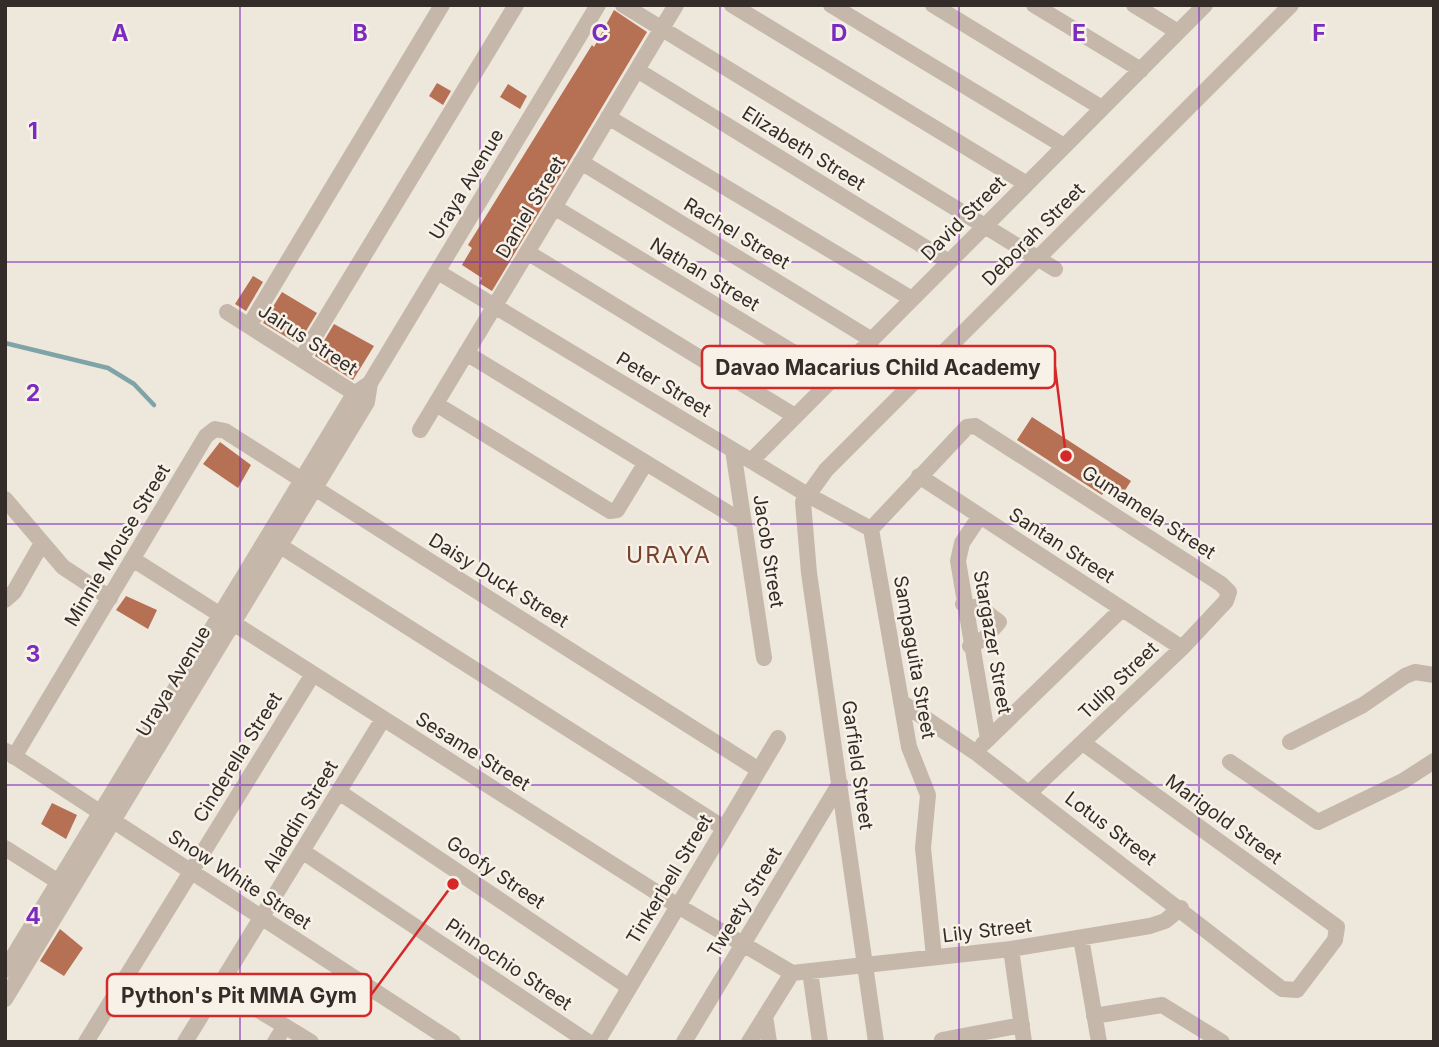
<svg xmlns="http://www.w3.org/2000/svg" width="1439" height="1047" viewBox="0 0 1439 1047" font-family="Inter,sans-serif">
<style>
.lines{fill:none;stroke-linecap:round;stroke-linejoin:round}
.stream{stroke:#7fa4a8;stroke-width:4.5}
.building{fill:#b67053}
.minor{stroke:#c5b8aa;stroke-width:16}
.grid{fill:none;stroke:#7b2cbf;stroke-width:2;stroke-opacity:0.55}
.labels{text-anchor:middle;stroke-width:5;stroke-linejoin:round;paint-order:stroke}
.street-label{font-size:19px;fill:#332c28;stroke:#f7f1e8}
.quarter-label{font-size:23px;letter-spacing:2px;fill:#78422c;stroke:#f7f1e8}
.grid-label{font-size:23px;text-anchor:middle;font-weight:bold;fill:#7b2cbf;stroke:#f7f1e8;stroke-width:5;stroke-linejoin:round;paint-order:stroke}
.leader{fill:none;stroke:#d62828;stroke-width:2.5}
.callout-dot{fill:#d62828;stroke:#f7f1e8;stroke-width:2.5}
.callout{fill:#f7f1e8;stroke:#d62828;stroke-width:2.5}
.callout-label{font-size:21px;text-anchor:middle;font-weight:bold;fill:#332c28}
</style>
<rect width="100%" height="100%" fill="#eee7dc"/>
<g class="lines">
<path class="stream" d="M 5,343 L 108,368 L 134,384 L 154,405"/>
</g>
<path class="building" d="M 614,10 L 647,32 L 492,291 L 479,283 L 482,278 L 462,265 L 472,248 L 468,245 L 592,45 L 594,47 Z
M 437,83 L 451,91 L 443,105 L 429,96 Z
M 508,84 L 527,96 L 520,109 L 500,97 Z
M 253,276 L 263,282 L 246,311 L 235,304 Z
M 282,292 L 317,313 L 298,344 L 263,323 Z
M 334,324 L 374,346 L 353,380 L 315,356 Z
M 1032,417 L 1131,481 L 1120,498 L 1106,489 L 1102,495 L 1017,440 Z
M 220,442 L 251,465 L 238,488 L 203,464 Z
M 126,596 L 157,610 L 148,629 L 116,610 Z
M 52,803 L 77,815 L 66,839 L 41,824 Z
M 60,929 L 83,948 L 64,976 L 40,961 Z"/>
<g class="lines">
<path class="minor" d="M 623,5 L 1055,269
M 732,5 L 1027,184
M 831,5 L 1064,146
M 933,5 L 1102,108
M 1034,5 L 1141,70
M 1134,5 L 1178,32
M 637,70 L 949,262
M 608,117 L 912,299
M 581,162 L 872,340
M 554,207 L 834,377
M 527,252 L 795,416
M 438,272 L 806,494 L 871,529
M 227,312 L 362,398
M 249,326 L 442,5
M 466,353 L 743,522
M 301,359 L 516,5
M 436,404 L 610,511 L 617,510 L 645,464
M 420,430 L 676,5
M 733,450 L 764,658
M 751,461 L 1205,5
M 919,476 L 1182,648
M 5,499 L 63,567 L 110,598
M 980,516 L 962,543 L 958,561 L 988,739
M 871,529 L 967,427 L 975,426 L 1221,584 L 1229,592 L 1226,601 L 1182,648 L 1029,793
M 871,529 L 909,747 L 928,795 L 923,848 L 934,957
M 271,540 L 724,828
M 134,560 L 678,906 L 792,973
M 5,600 L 14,592 L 42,543
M 963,604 L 982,609 L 999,622 L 985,638 L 970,646
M 901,702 L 975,752 L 1282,989 L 1297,990 L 1335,940 L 1337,927 L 1083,743
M 1290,742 L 1363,705 L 1405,676 L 1415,672 L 1434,675
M 983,744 L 1122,609
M 6,751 L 453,1042
M 14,757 L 206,436 L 215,429 L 225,431 L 759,770
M 1230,762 L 1318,822 L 1403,781 L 1434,761
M 339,792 L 629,987
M 5,848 L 65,886
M 302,851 L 588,1042
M 1081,938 L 1099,1042
M 1011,949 L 1024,1042
M 5,970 L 354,394 L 370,383
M 810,971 L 820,1042
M 792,973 L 1011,949 L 1150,926 L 1165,921 L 1181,908
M 219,986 L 311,1042
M 5,999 L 367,402 L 370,383 L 598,5
M 765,1016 L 769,1042
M 1094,1016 L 1162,1005 L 1222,1042
M 942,1040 L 1022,1025
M 86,1042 L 313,674
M 185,1042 L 383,719
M 275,1042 L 285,1026
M 597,1042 L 778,738
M 684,1042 L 840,783
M 749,1042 L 792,973
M 876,1042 L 809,573 L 803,502 L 826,470 L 1291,5"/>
</g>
<path class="grid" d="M 240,5 L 240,1042M 480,5 L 480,1042M 720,5 L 720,1042M 959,5 L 959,1042M 1199,5 L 1199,1042M 5,262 L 1434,262M 5,524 L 1434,524M 5,785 L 1434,785"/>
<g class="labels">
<g class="street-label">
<text transform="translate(804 148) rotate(32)" y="7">Elizabeth Street</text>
<text transform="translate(466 184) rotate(-59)" y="7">Uraya Avenue</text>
<text transform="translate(530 207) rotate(-59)" y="7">Daniel Street</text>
<text transform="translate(963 218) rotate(-45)" y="7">David Street</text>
<text transform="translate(737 233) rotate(31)" y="7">Rachel Street</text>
<text transform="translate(1033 234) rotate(-45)" y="7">Deborah Street</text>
<text transform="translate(705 274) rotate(31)" y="7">Nathan Street</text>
<text transform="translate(308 339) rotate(33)" y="7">Jairus Street</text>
<text transform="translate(664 384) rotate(31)" y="7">Peter Street</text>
<text transform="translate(1149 512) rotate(33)" y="7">Gumamela Street</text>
<text transform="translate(117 545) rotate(-59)" y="7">Minnie Mouse Street</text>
<text transform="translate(1062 545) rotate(33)" y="7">Santan Street</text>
<text transform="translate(769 551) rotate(81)" y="7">Jacob Street</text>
<text transform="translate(499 580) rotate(32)" y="7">Daisy Duck Street</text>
<text transform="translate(993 642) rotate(80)" y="7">Stargazer Street</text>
<text transform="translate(915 657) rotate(80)" y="7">Sampaguita Street</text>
<text transform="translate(1118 680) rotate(-44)" y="7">Tulip Street</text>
<text transform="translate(173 681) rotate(-59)" y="7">Uraya Avenue</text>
<text transform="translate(473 751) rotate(32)" y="7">Sesame Street</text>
<text transform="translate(237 757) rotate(-58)" y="7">Cinderella Street</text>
<text transform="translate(858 765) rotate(82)" y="7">Garfield Street</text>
<text transform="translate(300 816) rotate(-59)" y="7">Aladdin Street</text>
<text transform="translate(1224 819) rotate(36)" y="7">Marigold Street</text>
<text transform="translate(1111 828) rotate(37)" y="7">Lotus Street</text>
<text transform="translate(496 872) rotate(34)" y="7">Goofy Street</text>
<text transform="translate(240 879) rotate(33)" y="7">Snow White Street</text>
<text transform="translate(669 879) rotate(-59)" y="7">Tinkerbell Street</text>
<text transform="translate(744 902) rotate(-59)" y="7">Tweety Street</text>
<text transform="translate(987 930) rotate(-7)" y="7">Lily Street</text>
<text transform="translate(509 964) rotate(34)" y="7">Pinnochio Street</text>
</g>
<g class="quarter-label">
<text x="669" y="563">URAYA</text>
</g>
</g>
<g class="grid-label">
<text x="120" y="41">A</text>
<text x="360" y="41">B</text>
<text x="600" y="41">C</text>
<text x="839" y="41">D</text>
<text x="1079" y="41">E</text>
<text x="1319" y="41">F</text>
<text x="33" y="139">1</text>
<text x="33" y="401">2</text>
<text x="33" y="662">3</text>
<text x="33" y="924">4</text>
</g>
<path class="leader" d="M1066 456L1055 367M453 884L371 995"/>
<g class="callout-dot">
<circle cx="1066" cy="456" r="7"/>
<circle cx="453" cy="884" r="7"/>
</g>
<g class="callout">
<rect x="702" y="346" width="353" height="42" rx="7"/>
<rect x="107" y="974" width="264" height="42" rx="7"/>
</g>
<g class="callout-label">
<text x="878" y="375">Davao Macarius Child Academy</text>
<text x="239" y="1003">Python's Pit MMA Gym</text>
</g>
<rect width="1439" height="1047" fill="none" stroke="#332c28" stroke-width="14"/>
</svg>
